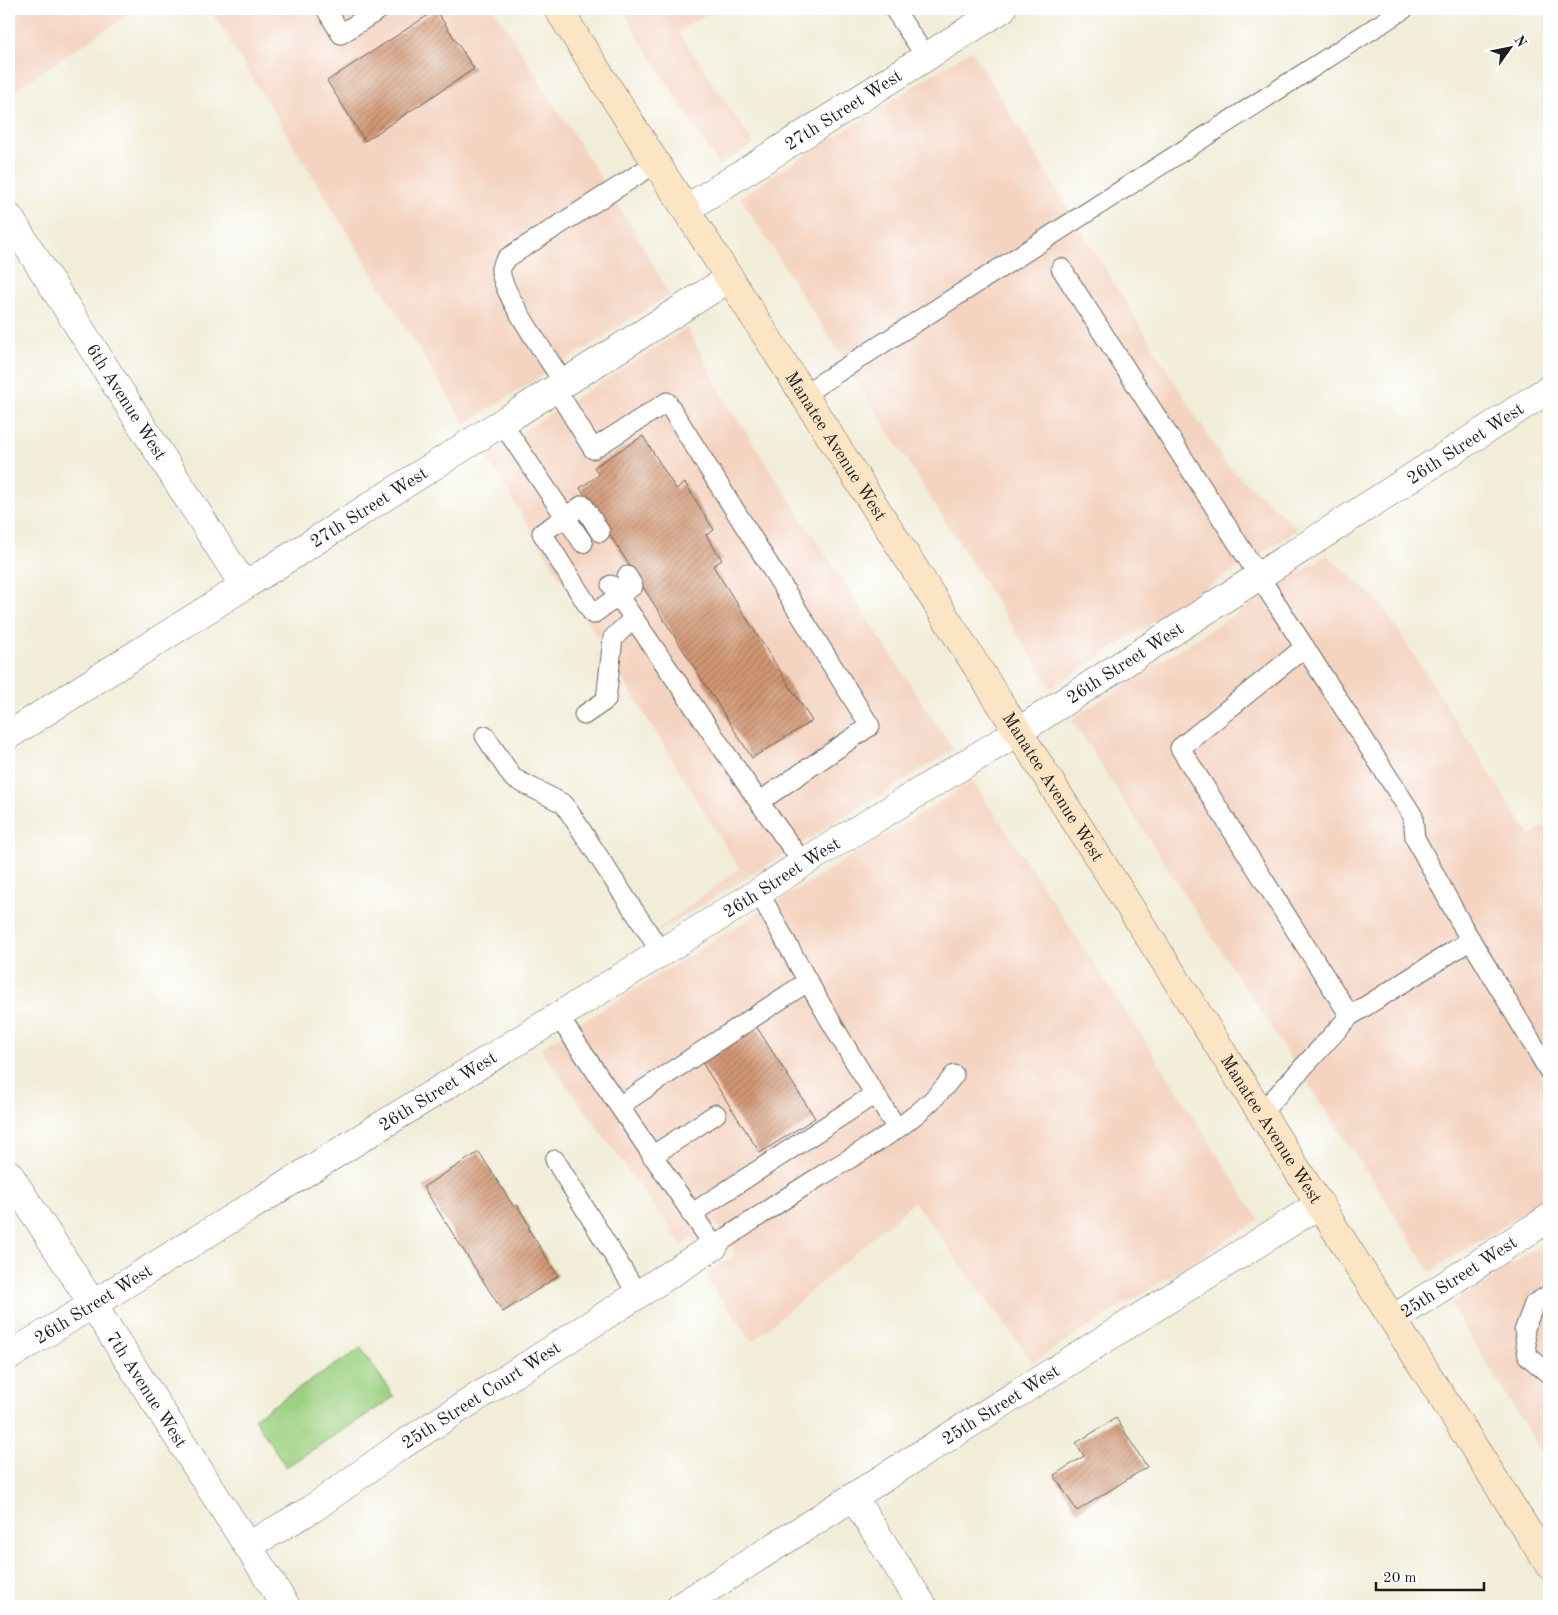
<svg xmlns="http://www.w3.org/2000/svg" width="1558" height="1615" viewBox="0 0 1558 1615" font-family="'Old Standard TT',serif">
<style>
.built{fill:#f4d3c0}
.grass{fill:#9dd181;stroke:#5c764e}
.building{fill:url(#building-hatch)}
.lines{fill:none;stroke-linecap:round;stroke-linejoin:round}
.service-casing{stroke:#67655e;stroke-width:21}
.minor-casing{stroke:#67655e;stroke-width:29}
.tertiary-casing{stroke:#67655e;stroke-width:29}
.secondary-casing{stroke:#67655e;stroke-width:29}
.service{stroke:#fff;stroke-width:19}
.minor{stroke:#fff;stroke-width:28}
.tertiary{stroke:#fff;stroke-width:28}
.secondary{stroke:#fce5c4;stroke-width:28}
.labels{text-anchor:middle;stroke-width:4.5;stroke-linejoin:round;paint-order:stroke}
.street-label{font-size:18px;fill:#1c1c1c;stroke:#fff}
</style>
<defs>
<pattern id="building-hatch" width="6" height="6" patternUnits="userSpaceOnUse" patternTransform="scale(1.25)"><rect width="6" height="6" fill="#d19774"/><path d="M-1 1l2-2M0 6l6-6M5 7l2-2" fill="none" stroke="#a97a5e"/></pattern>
</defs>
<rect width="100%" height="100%" fill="#fff"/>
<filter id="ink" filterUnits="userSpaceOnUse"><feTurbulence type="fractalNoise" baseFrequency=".02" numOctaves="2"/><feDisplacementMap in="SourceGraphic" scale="10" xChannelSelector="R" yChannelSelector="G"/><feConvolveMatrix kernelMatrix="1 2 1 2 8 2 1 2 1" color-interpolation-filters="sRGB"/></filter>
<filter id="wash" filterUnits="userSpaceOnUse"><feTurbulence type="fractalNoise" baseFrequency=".0096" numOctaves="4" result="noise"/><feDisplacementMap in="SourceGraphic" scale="20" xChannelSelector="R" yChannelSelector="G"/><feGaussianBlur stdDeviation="1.12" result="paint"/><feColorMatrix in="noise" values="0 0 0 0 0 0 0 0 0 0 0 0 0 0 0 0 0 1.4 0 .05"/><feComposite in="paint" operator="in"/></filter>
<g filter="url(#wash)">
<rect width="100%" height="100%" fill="#f1edd8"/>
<path class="built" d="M 9,9 L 136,9 L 9,94 Z
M 210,9 L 494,9 L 638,237 L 669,295 L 465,424 Z
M 621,9 L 714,9 L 678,31 L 754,144 L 719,166 Z
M 971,50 L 1225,464 L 1298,529 L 1051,688 L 740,197 Z
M 687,328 L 728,405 L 953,750 L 642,942 L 739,868 L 485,455 Z
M 1327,555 L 1381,604 L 1530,836 L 1549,824 L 1549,1196 L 1430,1272 L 1392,1210 L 1286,1051 L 1071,719 Z
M 973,781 L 1153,1053 L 1259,1220 L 1033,1362 L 914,1202 L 752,1342 L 704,1275 L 736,1254 L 716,1223 L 682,1245 L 540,1048 Z
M 1549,1240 L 1549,1464 L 1450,1304 Z"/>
<path class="grass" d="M 361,1348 L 394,1397 L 286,1467 L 254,1418 Z"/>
<g id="blocks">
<path class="building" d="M 436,10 L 474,69 L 365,141 L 327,81 Z
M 643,436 L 676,489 L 685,483 L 714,530 L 706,535 L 722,560 L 713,566 L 812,721 L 752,758 L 580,488 L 599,475 L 594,467 Z
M 756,1026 L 815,1118 L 760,1153 L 701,1061 Z
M 479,1152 L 514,1207 L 517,1205 L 530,1227 L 528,1228 L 558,1276 L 503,1312 L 423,1187 Z
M 1116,1418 L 1147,1467 L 1077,1511 L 1054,1475 L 1084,1456 L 1076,1443 Z"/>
</g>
</g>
<g filter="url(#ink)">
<use href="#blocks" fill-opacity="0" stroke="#67655e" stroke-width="1"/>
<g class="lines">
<g class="service-casing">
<path id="service" d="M 326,9 L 341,34 L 380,9
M 894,9 L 926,57
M 1061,268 L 1413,816 L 1415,838 L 1463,927 L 1549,1071
M 564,383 C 552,364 497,287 501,268 C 502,265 506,261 507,258 L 656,163
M 556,389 L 593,449 L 667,402 L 870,726 L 759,802 L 803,863
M 804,394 L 1404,9
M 502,423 L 583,543
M 600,532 L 583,505 L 542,533 L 593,614 L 633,586 L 627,576
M 611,585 L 759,802
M 1305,647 L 1180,748 L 1350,1016
M 584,715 L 606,700 L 613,638 L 634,618
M 485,736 L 513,778 L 564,804 L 661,952
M 759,892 C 802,973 846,1052 897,1128
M 558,1016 L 714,1246 C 749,1223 783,1199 819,1177 C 866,1148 921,1121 954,1075
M 619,1106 L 807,982
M 1262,1112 L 1350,1016 L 1471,940
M 652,1156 L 716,1114
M 555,1160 L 638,1295
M 691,1214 L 875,1094
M 1549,1295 L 1534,1304 L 1524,1331 L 1528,1356 L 1549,1374"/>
</g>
<g class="minor-casing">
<g id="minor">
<path id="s1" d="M 686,209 L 1002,9"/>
<path id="s2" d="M 9,217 L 244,586"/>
<path id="s3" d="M 1019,731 L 1549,389"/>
<path id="s4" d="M 9,735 L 730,278"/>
<path id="s5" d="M 9,1174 L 286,1606"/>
<path id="s6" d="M 1393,1319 L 1549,1218"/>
<path d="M 853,1497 L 923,1606"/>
<path id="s7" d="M 248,1546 L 312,1509 L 396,1449 L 714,1246"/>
<path id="s8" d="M 681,1606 L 853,1497 L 1320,1204"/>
</g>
</g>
<g class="tertiary-casing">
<g id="tertiary">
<path id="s9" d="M 9,1356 L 759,892 L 803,863 L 1019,731"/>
</g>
</g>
<g class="secondary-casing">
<g id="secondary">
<path id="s10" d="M 558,9 L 1549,1565"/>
</g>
</g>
<use href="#service" class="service"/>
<use href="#minor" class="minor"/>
<use href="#tertiary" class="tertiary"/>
<use href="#secondary" class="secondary"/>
</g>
</g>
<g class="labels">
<g class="street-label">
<text dy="6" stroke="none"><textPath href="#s1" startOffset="186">27th Street West</textPath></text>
<text dy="6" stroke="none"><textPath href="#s2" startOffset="219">6th Avenue West</textPath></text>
<text dy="6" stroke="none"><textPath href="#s3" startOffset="531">26th Street West</textPath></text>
<text dy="6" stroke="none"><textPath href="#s10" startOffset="518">Manatee Avenue West</textPath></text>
<text dy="6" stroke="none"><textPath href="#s4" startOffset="426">27th Street West</textPath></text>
<text dy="6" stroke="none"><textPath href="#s3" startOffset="126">26th Street West</textPath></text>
<text dy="6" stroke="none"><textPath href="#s10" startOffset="922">Manatee Avenue West</textPath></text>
<text dy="6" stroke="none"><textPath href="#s9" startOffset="909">26th Street West</textPath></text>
<text dy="6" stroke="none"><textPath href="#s9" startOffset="504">26th Street West</textPath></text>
<text dy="6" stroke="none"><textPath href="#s10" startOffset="1328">Manatee Avenue West</textPath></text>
<text dy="6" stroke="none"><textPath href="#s6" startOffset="78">25th Street West</textPath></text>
<text dy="6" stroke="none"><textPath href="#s9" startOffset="99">26th Street West</textPath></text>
<text dy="6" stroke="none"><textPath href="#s5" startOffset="256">7th Avenue West</textPath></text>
<text dy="6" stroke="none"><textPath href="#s7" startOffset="278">25th Street Court West</textPath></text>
<text dy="6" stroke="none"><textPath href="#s8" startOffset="378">25th Street West</textPath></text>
</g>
</g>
<rect width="1558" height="1615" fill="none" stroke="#fff" stroke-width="30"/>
<g transform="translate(1510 48) rotate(57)" stroke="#ffffff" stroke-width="4" paint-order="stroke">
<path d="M0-4L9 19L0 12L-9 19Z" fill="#1c1c1c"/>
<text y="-8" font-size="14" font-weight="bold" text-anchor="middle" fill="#1c1c1c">N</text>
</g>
<path d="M1376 1582v8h108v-8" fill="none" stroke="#1c1c1c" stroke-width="2.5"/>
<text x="1383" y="1582" font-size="15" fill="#1c1c1c" stroke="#ffffff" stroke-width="4" paint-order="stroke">20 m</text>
</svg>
